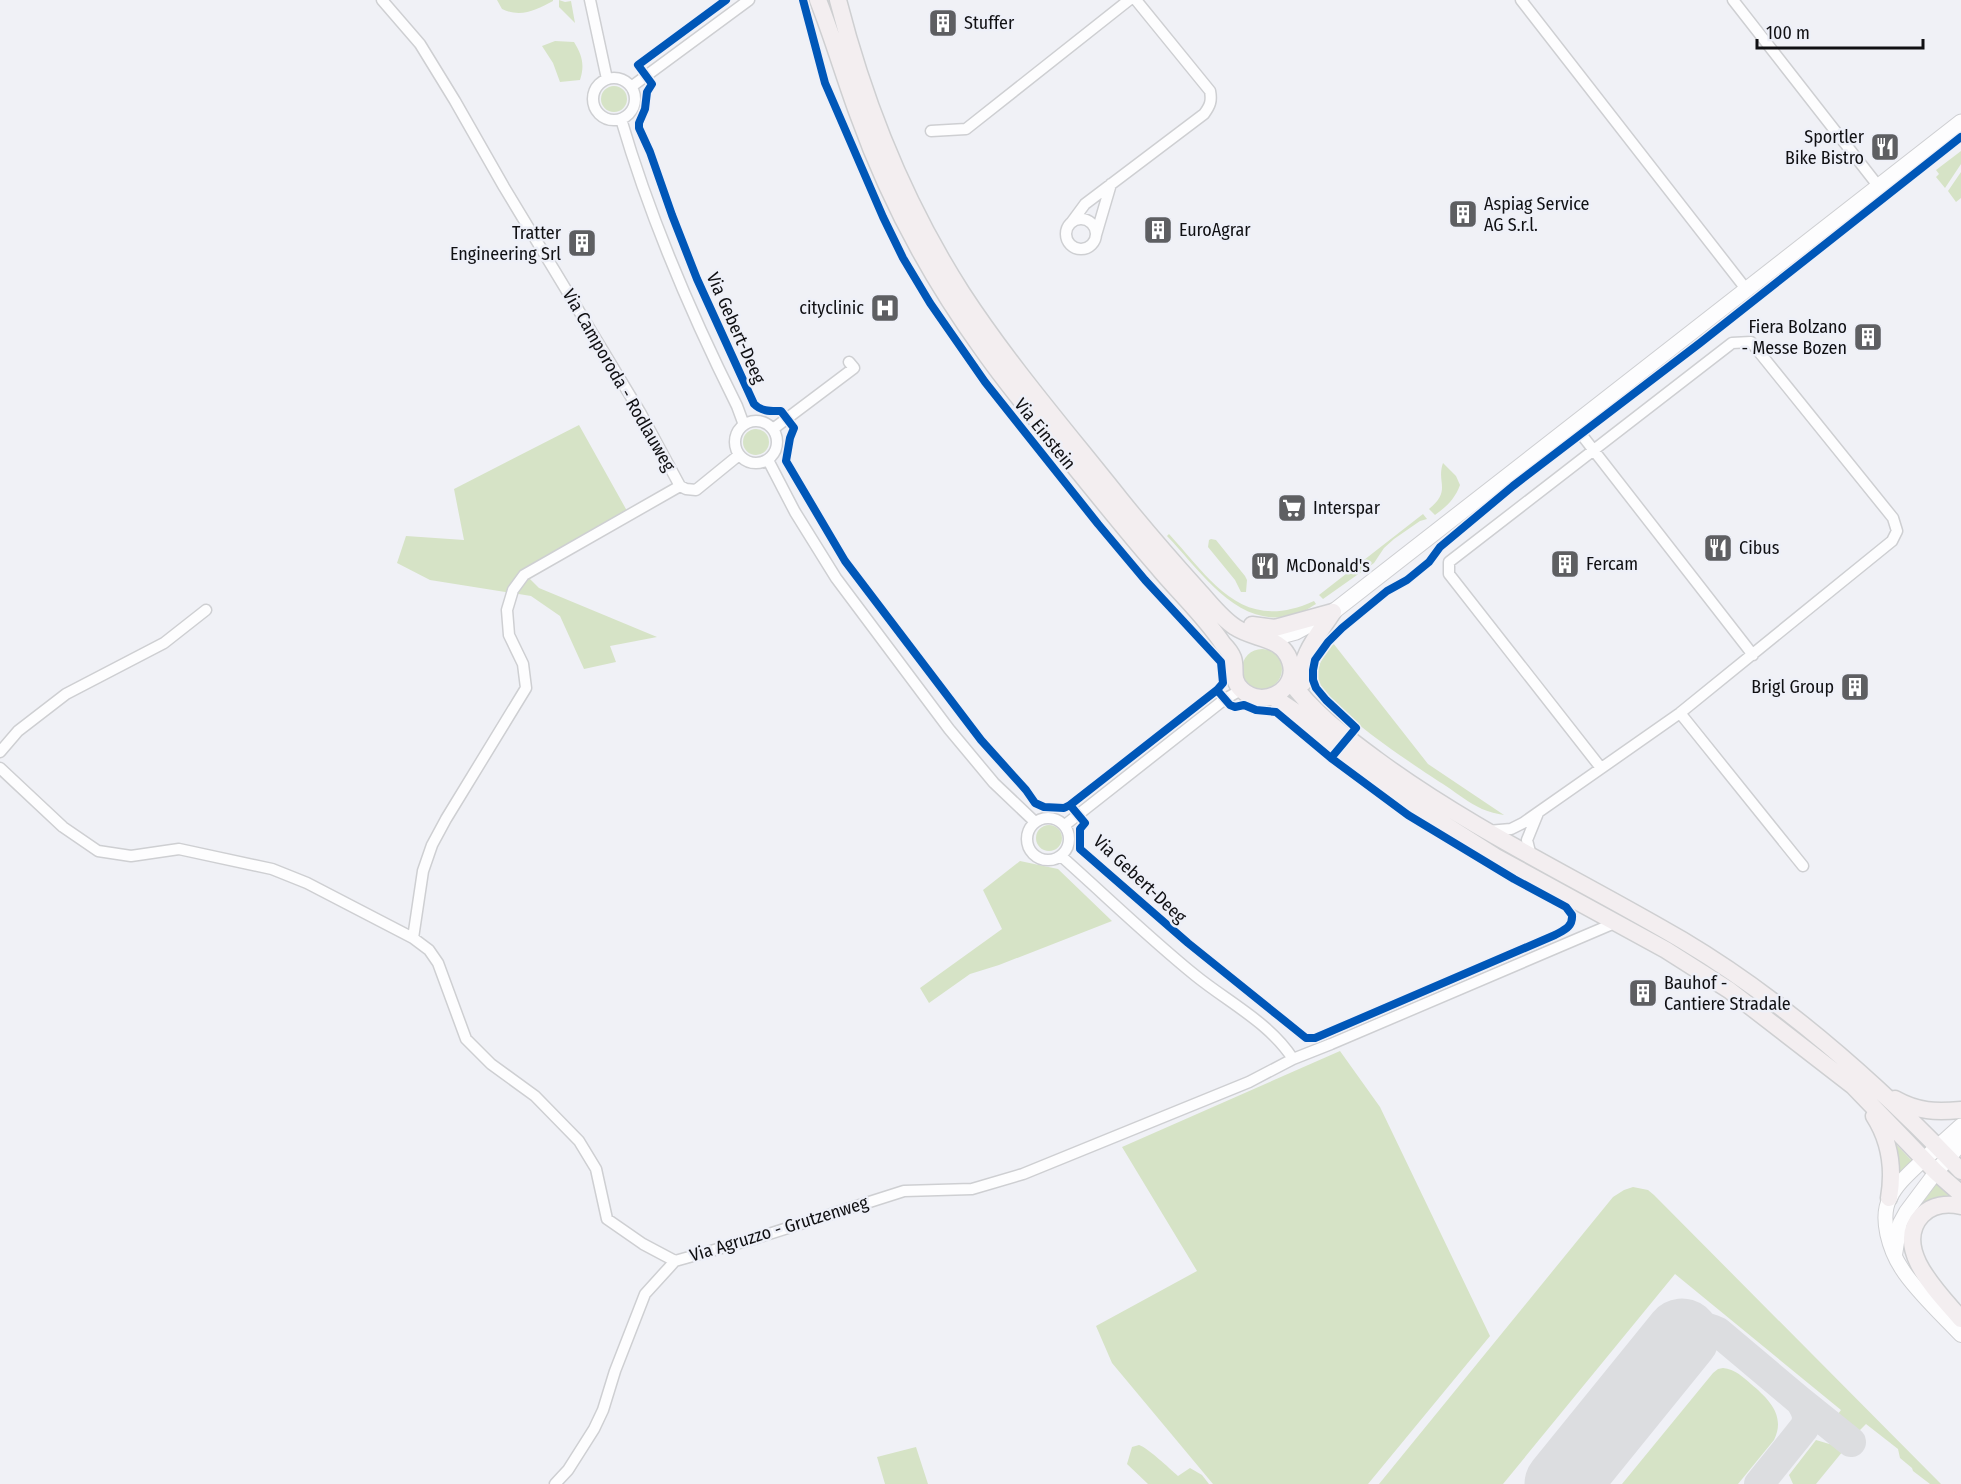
<svg xmlns="http://www.w3.org/2000/svg" width="1961" height="1484" viewBox="0 0 1961 1484" font-family="'Fira Sans Condensed',sans-serif">
<style>
.green{fill:#d6e3c6}
.lines{fill:none;stroke-linecap:round;stroke-linejoin:round}
.taxiway{stroke:#dcdde0;stroke-width:30}
.runway{stroke:#dcdde0;stroke-width:75}
.minor-casing{stroke:#cecfd2;stroke-width:13}
.tertiary-casing{stroke:#cecfd2;stroke-width:16}
.secondary-casing{stroke:#cecfd2;stroke-width:17}
.primary-casing{stroke:#cecfd1;stroke-width:19}
.minor{stroke:#fdfdfe;stroke-width:10}
.tertiary{stroke:#fdfdfe;stroke-width:14}
.secondary{stroke:#fdfdfe;stroke-width:15}
.primary{stroke:#f3eef0;stroke-width:16}
.cycleway-casing{stroke:#eef0f8;stroke-width:11}
.cycleway{stroke:#0057b8;stroke-width:8}
.labels{text-anchor:middle;stroke-width:5;stroke-linejoin:round;paint-order:stroke}
.poi-label{font-size:18px;fill:#101013;stroke:#eef0f8;text-anchor:start}
.street-label{font-size:18px;fill:#101013;stroke:#eef0f8}
</style>
<rect width="100%" height="100%" fill="#f0f1f6"/>
<path class="green" d="M 497,0 L 553,0 L 553,1 C 536,10 521,18 502,9 Z
M 559,0 L 565,2 L 571,1 L 575,23 L 559,7 Z
M 555,41 L 574,42 C 582,55 585,65 580,80 L 560,82 L 553,63 L 542,46 Z
M601 99a13 13 0 1 1 26 0a13 13 0 1 1-26 0Z
M 1961,151 L 1961,164 L 1945,188 L 1936,177 L 1939,174 L 1936,170 Z
M 1961,172 L 1961,198 L 1956,202 L 1948,191 Z
M 579,425 L 631,518 L 529,578 L 539,588 L 657,637 L 610,646 L 616,662 L 584,669 L 560,616 L 531,596 L 430,580 L 397,563 L 406,536 L 464,540 L 454,489 Z
M743 442a13 13 0 1 1 26 0a13 13 0 1 1-26 0Z
M 1443,463 L 1456,476 L 1460,485 C 1455,499 1446,507 1435,515 L 1429,509 C 1452,490 1436,483 1443,463 Z
M 1423,514 L 1427,519 L 1420,521 L 1394,539 L 1384,548 L 1374,563 L 1323,599 L 1319,595 Z
M 1169,534 C 1212,581 1242,634 1314,601 L 1316,604 C 1308,609 1300,614 1291,616 C 1236,628 1200,570 1167,536 Z
M 1211,539 L 1216,540 L 1245,576 L 1247,580 L 1246,592 L 1241,592 L 1235,580 L 1208,547 L 1209,540 Z
M 1333,643 L 1428,764 L 1504,815 C 1497,814 1489,812 1482,809 C 1469,803 1458,794 1446,786 C 1418,768 1334,713 1320,685 C 1313,669 1324,655 1333,643 Z
M1242 669a20 20 0 1 1 40 0a20 20 0 1 1-40 0Z
M 1291,690 L 1303,706 L 1731,981 L 1730,983 L 1610,910 L 1492,846 L 1445,818 L 1284,697 Z
M1036 838a13 13 0 1 1 26 0a13 13 0 1 1-26 0Z
M 1020,861 L 1058,869 L 1112,921 L 999,965 L 970,974 L 929,1003 L 920,988 L 1002,929 L 983,890 Z
M 1340,1051 L 1380,1107 L 1490,1336 L 1368,1484 L 1213,1484 L 1112,1363 L 1096,1326 L 1197,1271 L 1122,1147 Z
M 1893,1141 L 1912,1161 L 1899,1176 Z
M 1937,1183 L 1949,1196 L 1907,1224 Z
M 1633,1187 L 1648,1190 L 1654,1195 L 1941,1484 L 1930,1484 L 1913,1471 L 1912,1468 L 1900,1458 L 1898,1449 L 1866,1424 L 1859,1431 L 1838,1414 L 1841,1410 L 1675,1274 L 1503,1484 L 1379,1484 L 1613,1197 L 1624,1190 Z
M 1723,1368 C 1735,1369 1743,1377 1751,1384 C 1769,1399 1786,1416 1774,1440 L 1738,1484 L 1622,1484 L 1713,1373 L 1718,1369 Z
M 1816,1440 L 1836,1446 L 1843,1451 L 1816,1484 L 1793,1484 L 1789,1475 Z
M 1139,1445 C 1148,1448 1169,1468 1178,1476 L 1190,1468 L 1202,1475 L 1209,1484 L 1148,1484 L 1127,1464 L 1132,1447 Z
M 916,1447 L 928,1484 L 885,1484 L 877,1457 Z"/>
<g class="lines">
<path class="taxiway" d="M 1682,1336 C 1693,1325 1704,1325 1718,1332 L 1800,1401 C 1806,1410 1810,1418 1804,1428 L 1759,1484
M 1800,1401 L 1851,1442"/>
<path class="runway" d="M 1562,1484 L 1682,1336"/>
<g class="minor-casing">
<path id="minor" d="M 382,0 L 420,44 L 455,101 L 504,187 L 640,412 L 680,486 L 524,575 L 513,590 L 507,610 L 509,635 L 523,664 L 526,688 L 446,819 L 432,845 L 423,871 L 413,938
M 590,0 L 607,79
M 1521,0 L 1746,289
M 1733,0 L 1879,187
M593 99a21 21 0 1 1 42 0a21 21 0 1 1-42 0Z
M 631,87 L 749,0
M 621,119 C 650,218 691,314 737,406 L 744,425
M 931,131 L 966,129 L 1129,0
M1066 234a15 15 0 1 1 30 0a15 15 0 1 1-30 0Z
M 1071,223 L 1085,204 L 1204,114 C 1210,106 1212,101 1210,91 L 1136,0
M 1096,235 L 1111,184
M735 442a21 21 0 1 1 42 0a21 21 0 1 1-42 0Z
M 1574,425 L 1753,655
M 773,429 L 854,368 L 849,362
M 768,460 L 795,512 L 836,578 L 949,729 L 994,783 L 1035,822
M 680,486 L 686,489 L 696,490 L 739,455
M 1680,713 L 1803,866
M 0,752 L 18,731 L 66,694 L 164,643 L 206,610
M 0,768 L 63,827 L 98,851 L 131,856 L 179,849 L 272,869 L 307,883 L 413,938 L 429,950 L 438,963 L 466,1039 L 491,1064 L 535,1096 L 579,1141 L 596,1169 L 607,1219 L 643,1244 L 675,1261 L 750,1240 L 904,1191 L 972,1189 L 1023,1174 L 1249,1082 L 1293,1059 L 1331,1044 L 1610,925 L 1614,920
M1027 839a21 21 0 1 1 42 0a21 21 0 1 1-42 0Z
M 1065,825 L 1225,699 L 1241,690
M 1488,831 L 1511,829 L 1523,823 L 1680,713 L 1892,541 L 1897,531 L 1893,518 L 1751,342 L 1732,343 L 1449,562 L 1449,574 L 1601,768
M 1061,856 C 1106,896 1149,938 1196,976 C 1228,1002 1270,1023 1293,1059
M 1531,856 L 1527,840 L 1538,813
M 555,1484 L 568,1470 L 594,1429 L 603,1410 L 615,1371 L 645,1294 L 675,1261"/>
</g>
<g class="tertiary-casing">
<path id="tertiary" d="M 1924,1159 C 1912,1171 1897,1183 1890,1198 C 1879,1218 1890,1251 1902,1269 C 1915,1290 1943,1316 1961,1335
M 1895,1255 L 1900,1223 L 1906,1212 L 1936,1172"/>
</g>
<g class="secondary-casing">
<path id="secondary" d="M 1270,639 L 1296,632 L 1333,612 L 1961,122
M 1930,1154 L 1961,1126
M 1941,1166 L 1961,1143"/>
</g>
<g class="primary-casing">
<path id="primary" d="M 818,0 C 833,38 844,76 858,114 C 888,198 931,278 983,350 C 1006,383 1032,414 1057,445 C 1090,485 1122,526 1156,565 C 1178,592 1204,615 1223,644 C 1227,648 1231,653 1233,658 C 1237,669 1230,679 1242,690 C 1263,710 1300,689 1290,661 C 1282,636 1254,640 1235,627 C 1221,618 1210,603 1198,590 C 1171,560 1145,530 1120,499 C 1066,431 1009,365 962,293 C 905,204 864,102 838,0
M 1252,625 L 1275,628 L 1333,612
M 1290,681 C 1314,714 1345,736 1377,760 C 1472,830 1580,880 1682,940 C 1786,1002 1878,1084 1961,1171
M 1303,683 C 1296,659 1321,631 1333,612
M 1273,697 L 1294,711 L 1357,763 L 1425,812 L 1496,857 L 1666,950 L 1729,990 L 1853,1086 L 1936,1172 L 1961,1194
M 1895,1099 C 1918,1112 1936,1112 1961,1110
M 1874,1116 C 1890,1141 1894,1169 1889,1198
M 1961,1206 C 1947,1203 1932,1205 1922,1215 C 1891,1248 1940,1294 1961,1319"/>
</g>
<use href="#minor" class="minor"/>
<use href="#tertiary" class="tertiary"/>
<use href="#secondary" class="secondary"/>
<use href="#primary" class="primary"/>
<g class="cycleway-casing">
<path id="cycleway" d="M 726,0 L 638,65 L 652,84 L 647,92 L 645,109 L 639,123 L 639,128 L 650,152 L 672,215 L 697,279 L 754,404 C 762,412 771,411 781,411 L 794,428 L 790,438 L 786,461 L 845,561 L 981,740 L 1026,790 L 1035,803 L 1044,807 L 1064,808 L 1070,805 L 1085,823 L 1080,829 L 1080,849 L 1188,943 L 1306,1038 L 1315,1038 L 1555,935 C 1564,930 1573,927 1572,915 L 1566,907 L 1514,879 L 1408,815 L 1331,758 L 1276,712 L 1256,710 L 1244,705 L 1235,707 L 1230,705 L 1217,690
M 803,0 L 825,83 L 883,217 L 903,258 L 930,303 L 985,382 L 1098,524 L 1145,580 L 1221,662 L 1223,683 L 1217,690 L 1070,805
M 1331,758 L 1356,728 L 1326,700 L 1316,688 L 1313,680 L 1313,670 L 1315,660 L 1328,642 L 1342,628 L 1387,591 L 1407,580 L 1429,562 L 1440,547 L 1513,486 L 1700,343 L 1961,137"/>
</g>
<use href="#cycleway" class="cycleway"/>
</g>
<defs>
<g id="building-square" transform="scale(1.5)"><rect x="-9" y="-9" width="18" height="18" rx="4" fill="#5e5f62" stroke="#eef0f8"/><path d="M-4-6H4V6H1V3H-1V6H-4ZM-2.5-4.3h1.7v1.8h-1.7ZM.8-4.3h1.7v1.8H.8ZM-2.5-1h1.7V.8h-1.7ZM.8-1h1.7V.8H.8Z" fill="#fff"/></g>
<g id="restaurant-square" transform="scale(1.5)"><rect x="-9" y="-9" width="18" height="18" rx="4" fill="#5e5f62" stroke="#eef0f8"/><path d="M-5-6h1v4h1v-4h1v4h1v-4h1v5L-1.5 .5V6h-2V.5L-5-1ZM5-6V6H3V1.5H1.5Q1.5-4 5-6Z" fill="#fff"/></g>
<g id="hospital-square" transform="scale(1.5)"><rect x="-9" y="-9" width="18" height="18" rx="4" fill="#5e5f62" stroke="#eef0f8"/><path d="M-5-5h3v3.5h4V-5h3V5h-3V1.5h-4V5h-3Z" fill="#fff"/></g>
<g id="supermarket-square" transform="scale(1.5)"><rect x="-9" y="-9" width="18" height="18" rx="4" fill="#5e5f62" stroke="#eef0f8"/><path d="M-6-5.5h2.5l.6 2H6L4.5 2H-2.5L-4.4-4H-6ZM-1.5 3.2a1.3 1.3 0 1 0 .1 0ZM3 3.2a1.3 1.3 0 1 0 .1 0Z" fill="#fff"/></g>
</defs>
<g fill-rule="evenodd">
<use href="#building-square" x="943" y="23"/>
<use href="#restaurant-square" x="1885" y="147"/>
<use href="#building-square" x="1463" y="214"/>
<use href="#building-square" x="1158" y="230"/>
<use href="#building-square" x="582" y="243"/>
<use href="#hospital-square" x="885" y="308"/>
<use href="#building-square" x="1868" y="337"/>
<use href="#supermarket-square" x="1292" y="508"/>
<use href="#restaurant-square" x="1718" y="548"/>
<use href="#building-square" x="1565" y="564"/>
<use href="#restaurant-square" x="1265" y="566"/>
<use href="#building-square" x="1855" y="687"/>
<use href="#building-square" x="1643" y="993"/>
</g>
<g class="labels">
<g class="poi-label">
<text x="964" y="29">Stuffer</text>
<text x="1864" y="143" text-anchor="end">Sportler<tspan x="1864" dy="21">Bike Bistro</tspan></text>
<text x="1484" y="210">Aspiag Service<tspan x="1484" dy="21">AG S.r.l.</tspan></text>
<text x="1179" y="236">EuroAgrar</text>
<text x="561" y="239" text-anchor="end">Tratter<tspan x="561" dy="21">Engineering Srl</tspan></text>
<text x="864" y="314" text-anchor="end">cityclinic</text>
<text x="1847" y="333" text-anchor="end">Fiera Bolzano<tspan x="1847" dy="21">- Messe Bozen</tspan></text>
<text x="1313" y="514">Interspar</text>
<text x="1739" y="554">Cibus</text>
<text x="1586" y="570">Fercam</text>
<text x="1286" y="572">McDonald's</text>
<text x="1834" y="693" text-anchor="end">Brigl Group</text>
<text x="1664" y="989">Bauhof -<tspan x="1664" dy="21">Cantiere Stradale</tspan></text>
</g>
<g class="street-label">
<text transform="translate(736 328) rotate(66)" y="6">Via Gebert-Deeg</text>
<text transform="translate(619 380) rotate(60)" y="6">Via Camporoda - Rodlauweg</text>
<text transform="translate(1045 434) rotate(51)" y="6">Via Einstein</text>
<text transform="translate(1140 879) rotate(43)" y="6">Via Gebert-Deeg</text>
<text transform="translate(779 1229) rotate(-17)" y="6">Via Agruzzo - Grutzenweg</text>
</g>
</g>
<path d="M1757 39v9h166v-9" fill="none" stroke="#101013" stroke-width="3"/>
<text x="1766" y="39" font-size="18" fill="#101013" stroke="#eef0f8" stroke-width="4.5" paint-order="stroke">100 m</text>
</svg>
